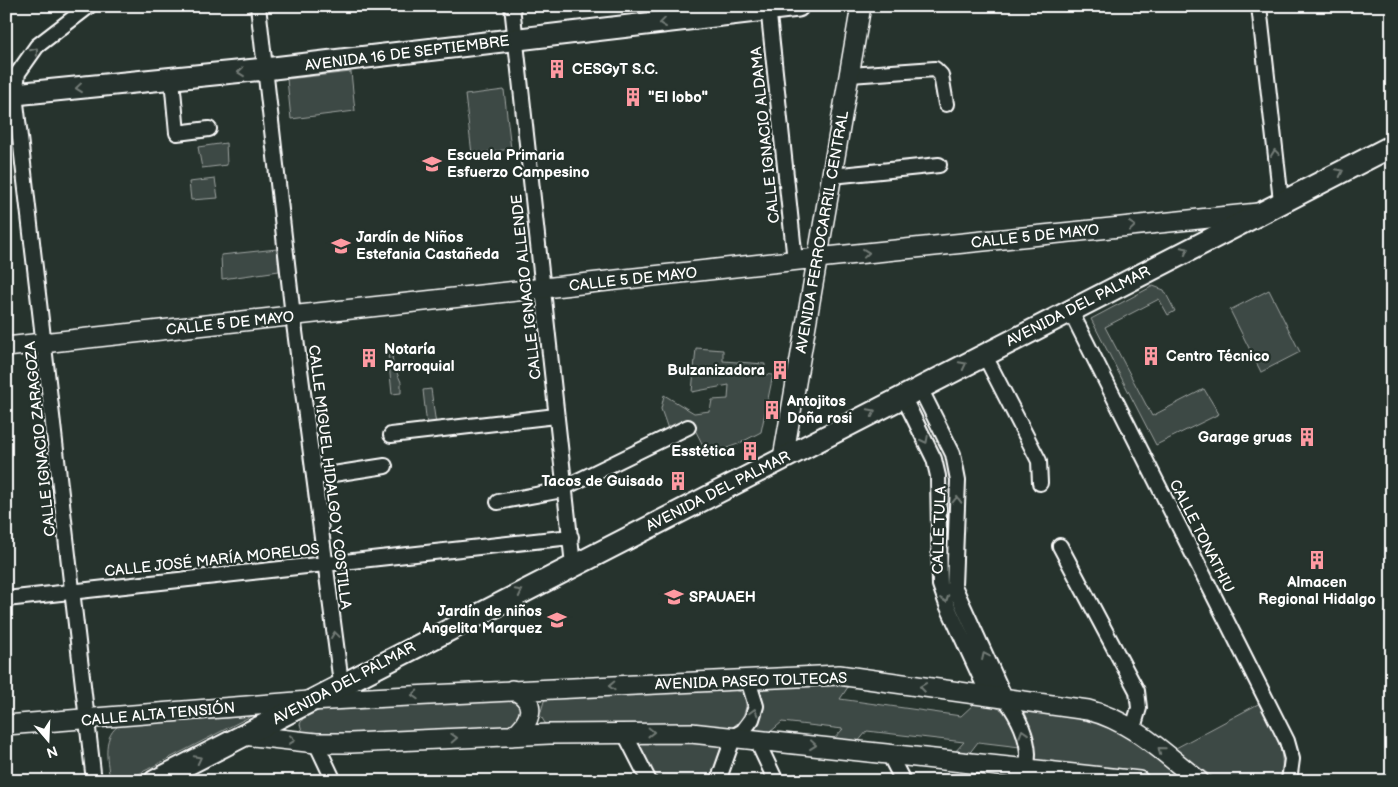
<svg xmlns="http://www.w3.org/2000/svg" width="1398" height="787" viewBox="0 0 1398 787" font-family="'Balsamiq Sans',sans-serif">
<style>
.green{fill:#3e4944;stroke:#9ea4a2}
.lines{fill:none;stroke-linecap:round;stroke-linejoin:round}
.street-casing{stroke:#fff;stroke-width:18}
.secondary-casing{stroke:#fff;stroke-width:22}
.primary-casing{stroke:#fff;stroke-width:25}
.street{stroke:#26332d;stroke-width:14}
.secondary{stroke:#26332d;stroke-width:19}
.primary{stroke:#26332d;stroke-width:21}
.oneway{stroke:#727a76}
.labels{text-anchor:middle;stroke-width:4.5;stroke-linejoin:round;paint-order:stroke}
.street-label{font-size:15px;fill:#fff;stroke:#26332d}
.poi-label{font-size:15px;font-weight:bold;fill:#fff;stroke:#26332d;text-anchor:start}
</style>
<rect width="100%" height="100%" fill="#26332d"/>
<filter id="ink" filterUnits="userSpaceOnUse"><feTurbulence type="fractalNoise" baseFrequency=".02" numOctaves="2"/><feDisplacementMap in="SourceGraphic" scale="10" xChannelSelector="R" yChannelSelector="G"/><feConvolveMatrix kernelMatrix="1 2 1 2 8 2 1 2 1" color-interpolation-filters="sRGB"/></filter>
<g filter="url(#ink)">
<path class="green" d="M 351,72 L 355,111 L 291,119 L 287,79 Z
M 504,90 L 511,149 L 472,154 L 465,95 Z
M 226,143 L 227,165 L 202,168 L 198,147 Z
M 215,179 L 218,198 L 191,200 L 189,182 Z
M 277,249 L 279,271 L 222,279 L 221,255 Z
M 1153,286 L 1164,290 L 1175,311 L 1168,315 L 1159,299 L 1105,327 L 1152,416 L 1204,389 L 1219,414 L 1156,445 L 1091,319 Z
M 1269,290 L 1300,352 L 1261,372 L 1230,310 Z
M 391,343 L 393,364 L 401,382 L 401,393 L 392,394 L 387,344 Z
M 696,348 L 723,350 L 723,361 L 765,364 L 764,374 L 773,375 L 761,432 L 738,444 L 708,455 L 690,420 L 668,429 L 661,409 L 664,395 L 694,413 L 710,411 L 712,400 L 728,399 L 729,385 L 692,392 Z
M 431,389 L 436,425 L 427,426 L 423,390 Z
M 850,684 L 840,699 L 961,716 L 975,703 C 1006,706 1015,716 1020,747 L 978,742 L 968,755 L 954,753 L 964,742 L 867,731 L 857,743 L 832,741 L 843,729 L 782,722 L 769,733 L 748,731 C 764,720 767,702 757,686 Z
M 730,689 L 745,693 C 749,708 743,722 729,729 L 551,727 L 545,723 L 540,715 L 544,701 L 550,696 Z
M 514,698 L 525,709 L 515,728 L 338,738 L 303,734 L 300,724 L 306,712 L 315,707 Z
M 1260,703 C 1271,727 1290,753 1279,781 L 1218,781 L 1174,749 Z
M 1024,709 L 1070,715 L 1114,726 L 1188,781 L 1172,781 L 1162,777 L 1036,762 L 1033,736 Z
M 251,716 L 125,781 L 110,781 C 108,762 101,739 118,726 Z
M 634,742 L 697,742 L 722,745 L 711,781 L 653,781 Z"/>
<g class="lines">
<g class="street-casing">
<path id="street" d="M 89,6 L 37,46 L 18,73 L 15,94 L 94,781
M 258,6 L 293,316 L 341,683
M 512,6 L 573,565
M 768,6 L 795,261
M 1259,6 L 1281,201
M 850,75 L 935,69 L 941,75 L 946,104
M 172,79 L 177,133 L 209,129
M 832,176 L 939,165
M 1070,310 L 1287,741 L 1292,759 L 1289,781
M 984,354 L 1039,461 L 1040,483
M 920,388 L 953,454 L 958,480 L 954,586 L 1006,700 C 1017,715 1027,734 1028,754 C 1028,768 1023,767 1030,781
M 903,396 L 934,459 L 938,476 L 940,585 L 947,605 L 989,696
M 391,435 L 556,416
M 314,477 L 385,466
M 498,502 L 557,491 L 688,427
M 1060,546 L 1137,691 L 1139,708 L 1133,728
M 6,599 L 571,537
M 624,732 L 649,781
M 756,739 L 776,781
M 316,743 L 334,781
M 889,754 L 903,781
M 718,781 L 734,736 L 743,731 L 752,719 L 756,706 L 748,680"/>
</g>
<g class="secondary-casing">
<path id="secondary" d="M 6,347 L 817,258 L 1258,213
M 783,458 L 861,6
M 512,690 C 539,698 532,724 512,736
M 6,725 L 309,701 L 839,675 L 1088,710 C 1132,721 1164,753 1199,781
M 243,735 L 316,743 L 351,743 L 549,734 L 691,733 L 1139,781"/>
</g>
<g class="primary-casing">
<path id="primary" d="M 6,97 L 15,94 L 265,69 L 798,6
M 155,781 L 1392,146"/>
</g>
<use href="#street" class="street"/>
<use href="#secondary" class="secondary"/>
<use href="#primary" class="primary"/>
</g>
<defs><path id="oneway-chevron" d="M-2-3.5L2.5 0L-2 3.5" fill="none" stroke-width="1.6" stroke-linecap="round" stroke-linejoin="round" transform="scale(1.25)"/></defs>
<g class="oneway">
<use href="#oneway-chevron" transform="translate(663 23) rotate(173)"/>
<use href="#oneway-chevron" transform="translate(35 51) rotate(-51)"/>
<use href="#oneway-chevron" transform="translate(241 72) rotate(174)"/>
<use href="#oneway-chevron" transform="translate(79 88) rotate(174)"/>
<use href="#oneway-chevron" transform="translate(1275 153) rotate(-96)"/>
<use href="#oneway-chevron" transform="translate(1340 172) rotate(-26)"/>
<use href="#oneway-chevron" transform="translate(1132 226) rotate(-6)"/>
<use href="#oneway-chevron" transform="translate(1185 250) rotate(-28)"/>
<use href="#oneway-chevron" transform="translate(866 253) rotate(-6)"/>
<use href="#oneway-chevron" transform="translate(963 365) rotate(-27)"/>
<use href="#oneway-chevron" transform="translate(872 412) rotate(-27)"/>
<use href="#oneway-chevron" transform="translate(925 440) rotate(63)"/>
<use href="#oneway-chevron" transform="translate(957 500) rotate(-89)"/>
<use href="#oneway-chevron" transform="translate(519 592) rotate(-27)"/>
<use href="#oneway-chevron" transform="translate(945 599) rotate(71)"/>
<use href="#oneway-chevron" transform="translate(335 635) rotate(-98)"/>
<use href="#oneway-chevron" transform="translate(985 656) rotate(-115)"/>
<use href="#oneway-chevron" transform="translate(612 686) rotate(178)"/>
<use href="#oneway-chevron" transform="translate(923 687) rotate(-172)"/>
<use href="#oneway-chevron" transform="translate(415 695) rotate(177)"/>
<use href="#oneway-chevron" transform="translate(754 712) rotate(-75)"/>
<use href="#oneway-chevron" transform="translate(651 732) rotate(1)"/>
<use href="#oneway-chevron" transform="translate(1023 733) rotate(-107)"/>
<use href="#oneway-chevron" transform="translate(454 738) rotate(-3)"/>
<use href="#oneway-chevron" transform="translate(292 740) rotate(6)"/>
<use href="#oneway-chevron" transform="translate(813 745) rotate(6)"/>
<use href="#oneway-chevron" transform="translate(1161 750) rotate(-141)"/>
<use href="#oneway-chevron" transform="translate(198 759) rotate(-27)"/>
</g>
</g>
<defs>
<g id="building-bare" transform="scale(1.5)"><path d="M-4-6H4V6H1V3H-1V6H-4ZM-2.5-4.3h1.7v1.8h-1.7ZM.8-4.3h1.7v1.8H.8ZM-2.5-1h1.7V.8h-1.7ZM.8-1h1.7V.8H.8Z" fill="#ff9aa2" stroke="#26332d" stroke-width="2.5" paint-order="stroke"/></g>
<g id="school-bare" transform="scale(1.5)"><path d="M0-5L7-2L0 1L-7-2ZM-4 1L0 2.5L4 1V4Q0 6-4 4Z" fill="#ff9aa2" stroke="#26332d" stroke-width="2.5" paint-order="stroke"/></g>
<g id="university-bare" transform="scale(1.5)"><path d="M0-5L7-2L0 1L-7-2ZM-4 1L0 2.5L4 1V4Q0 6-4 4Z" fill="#ff9aa2" stroke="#26332d" stroke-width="2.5" paint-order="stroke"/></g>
</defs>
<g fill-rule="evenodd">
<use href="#building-bare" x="557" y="69"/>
<use href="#building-bare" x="633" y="97"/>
<use href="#school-bare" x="432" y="164"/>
<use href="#school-bare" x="341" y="246"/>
<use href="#building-bare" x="1151" y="356"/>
<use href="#building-bare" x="369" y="358"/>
<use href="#building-bare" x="780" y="370"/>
<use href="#building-bare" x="772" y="410"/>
<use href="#building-bare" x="1307" y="437"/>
<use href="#building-bare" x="750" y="451"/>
<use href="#building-bare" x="678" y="481"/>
<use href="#building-bare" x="1317" y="560"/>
<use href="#university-bare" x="674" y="597"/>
<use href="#school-bare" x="557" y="620"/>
</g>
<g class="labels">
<g class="street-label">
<text transform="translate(407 53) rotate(-7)" y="5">AVENIDA 16 DE SEPTIEMBRE</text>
<text transform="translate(765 135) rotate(-96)" y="5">CALLE IGNACIO ALDAMA</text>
<text transform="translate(822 232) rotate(-80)" y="5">AVENIDA FERROCARRIL CENTRAL</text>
<text transform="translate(1035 236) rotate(-6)" y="5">CALLE 5 DE MAYO</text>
<text transform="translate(633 279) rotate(-6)" y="5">CALLE 5 DE MAYO</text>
<text transform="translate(526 287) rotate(-96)" y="5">CALLE IGNACIO ALLENDE</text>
<text transform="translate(1078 306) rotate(-27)" y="5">AVENIDA DEL PALMAR</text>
<text transform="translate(230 323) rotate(-6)" y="5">CALLE 5 DE MAYO</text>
<text transform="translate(40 439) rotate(-96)" y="5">CALLE IGNACIO ZARAGOZA</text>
<text transform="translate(330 477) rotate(83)" y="5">CALLE MIGUEL HIDALGO Y COSTILLA</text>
<text transform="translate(718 491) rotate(-27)" y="5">AVENIDA DEL PALMAR</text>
<text transform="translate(939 530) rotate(-88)" y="5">CALLE TULA</text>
<text transform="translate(1202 536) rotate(63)" y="5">CALLE TONATHIU</text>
<text transform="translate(212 560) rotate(-6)" y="5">CALLE JOSÉ MARÍA MORELOS</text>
<text transform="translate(751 681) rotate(-2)" y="5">AVENIDA PASEO TOLTECAS</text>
<text transform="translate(344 683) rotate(-28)" y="5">AVENIDA DEL PALMAR</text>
<text transform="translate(158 714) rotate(-5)" y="5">CALLE ALTA TENSIÓN</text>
</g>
<g class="poi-label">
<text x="572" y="74">CESGyT S.C.</text>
<text x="648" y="102">"El lobo"</text>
<text x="447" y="160">Escuela Primaria<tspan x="447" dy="17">Esfuerzo Campesino</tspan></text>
<text x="356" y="242">Jardín de Niños<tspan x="356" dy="17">Estefania Castañeda</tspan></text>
<text x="384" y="354">Notaría<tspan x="384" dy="17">Parroquial</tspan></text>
<text x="1166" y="361">Centro Técnico</text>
<text x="765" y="375" text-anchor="end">Bulzanizadora</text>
<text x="787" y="406">Antojitos<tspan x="787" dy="17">Doña rosi</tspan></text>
<text x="1292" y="442" text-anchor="end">Garage gruas</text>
<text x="735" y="456" text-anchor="end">Esstética</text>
<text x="663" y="486" text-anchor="end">Tacos de Guisado</text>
<text x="1317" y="587" text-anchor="middle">Almacen<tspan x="1317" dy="17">Regional Hidalgo</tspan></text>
<text x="689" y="602">SPAUAEH</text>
<text x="542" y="616" text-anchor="end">Jardín de niños<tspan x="542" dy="17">Angelita Marquez</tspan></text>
</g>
</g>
<rect width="1398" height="787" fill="none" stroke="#26332d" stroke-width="25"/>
<rect x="12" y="12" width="1373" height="762" fill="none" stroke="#fff" stroke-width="2" filter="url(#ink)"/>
<g transform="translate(48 740) rotate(161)" stroke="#26332d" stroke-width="4" paint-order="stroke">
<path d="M0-4L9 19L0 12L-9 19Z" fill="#ffffff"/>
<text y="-8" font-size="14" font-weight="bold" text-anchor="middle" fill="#ffffff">N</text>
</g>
</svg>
